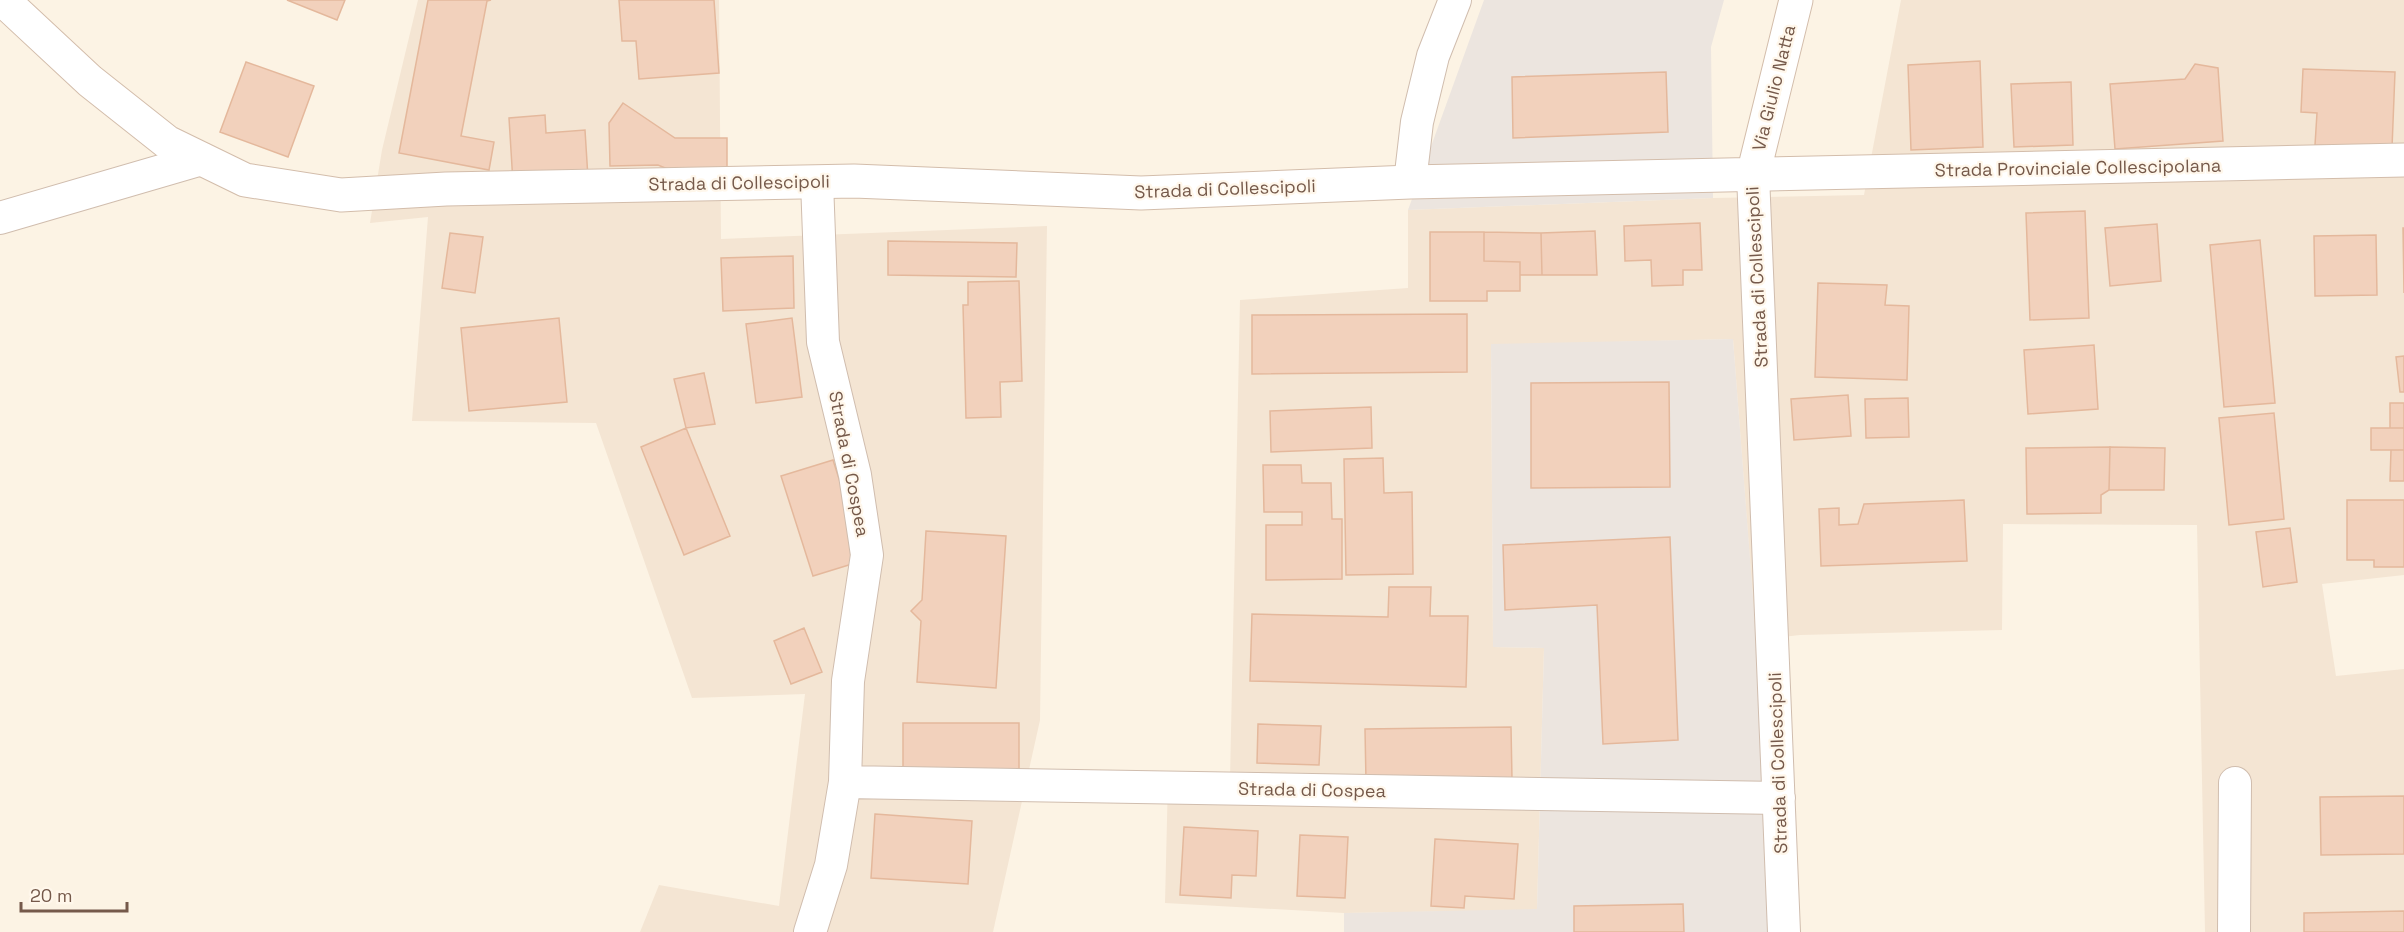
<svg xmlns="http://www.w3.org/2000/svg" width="2404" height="932" viewBox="0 0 2404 932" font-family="'Space Grotesk',sans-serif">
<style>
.residential{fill:#f4e5d3}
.industrial{fill:#ece5df}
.building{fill:#f2d1bc;stroke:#e4b89c;stroke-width:1.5}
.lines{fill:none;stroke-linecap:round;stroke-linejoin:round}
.street-casing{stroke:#d0bdae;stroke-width:34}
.secondary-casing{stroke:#d3bdab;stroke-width:35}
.street{stroke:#fff;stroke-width:32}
.secondary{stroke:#fff;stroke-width:33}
.labels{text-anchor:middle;stroke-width:4.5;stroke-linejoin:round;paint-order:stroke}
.street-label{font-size:18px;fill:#75594a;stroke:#fff7eb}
</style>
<rect width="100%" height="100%" fill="#fcf3e4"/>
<path class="residential" d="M 418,0 L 719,0 L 721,239 L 1047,226 L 1040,720 L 993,932 L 640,932 L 659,885 L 779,906 L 805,694 L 692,698 L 596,423 L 412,421 L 428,217 L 370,223 L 382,150 Z
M 1901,0 L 2404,0 L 2404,575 L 2322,584 L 2336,676 L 2404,669 L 2404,932 L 2205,932 L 2197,525 L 2003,524 L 2002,630 L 1800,635 L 1756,640 L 1733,339 L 1491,345 L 1493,647 L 1544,648 L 1537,910 L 1344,913 L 1165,903 L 1168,778 L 1230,780 L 1240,300 L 1408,288 L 1408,210 L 1713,198 L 1864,195 Z"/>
<path class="industrial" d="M 1484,0 L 1724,0 L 1711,47 L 1713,198 L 1408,210 Z
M 1733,339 L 1779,932 L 1344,932 L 1344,913 L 1537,909 L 1544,648 L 1493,647 L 1491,344 Z"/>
<path class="building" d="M 287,0 L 345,0 L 337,20 Z
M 428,0 L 491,0 L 487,1 L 461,136 L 494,142 L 489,170 L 399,153 Z
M 619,0 L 714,0 L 719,73 L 639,79 L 636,41 L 622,41 Z
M 1980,61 L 1983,147 L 1911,150 L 1908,65 Z
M 246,62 L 314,86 L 288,157 L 220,132 Z
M 2195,64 L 2218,68 L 2223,141 L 2115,149 L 2110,84 L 2185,79 Z
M 2303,69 L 2395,72 L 2392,148 L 2315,145 L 2317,113 L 2301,112 Z
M 1666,72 L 1668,132 L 1513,138 L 1512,77 Z
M 2071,82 L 2073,145 L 2014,147 L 2011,84 Z
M 623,103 L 675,138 L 727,138 L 727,170 L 670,170 L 658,165 L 610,166 L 609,123 Z
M 545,115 L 546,133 L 585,130 L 588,178 L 513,183 L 509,118 Z
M 2085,211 L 2089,318 L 2030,320 L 2026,213 Z
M 1700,223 L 1702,270 L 1683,270 L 1683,285 L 1652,286 L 1651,260 L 1625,261 L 1624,226 Z
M 2157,224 L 2161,281 L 2110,286 L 2105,228 Z
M 2403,228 L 2404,228 L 2404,293 Z
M 1595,231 L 1597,275 L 1542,275 L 1541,233 Z
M 1430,232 L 1484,232 L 1484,261 L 1520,262 L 1520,291 L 1487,291 L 1487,301 L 1430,301 Z
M 1484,232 L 1541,233 L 1542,275 L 1520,275 L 1520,262 L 1484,261 Z
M 450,233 L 483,237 L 475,293 L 442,288 Z
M 2376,235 L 2377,295 L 2315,296 L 2314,236 Z
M 2260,240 L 2275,403 L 2224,407 L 2210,245 Z
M 888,241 L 1017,243 L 1016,277 L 888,275 Z
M 793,256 L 794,308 L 723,311 L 721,258 Z
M 1019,281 L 1022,381 L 1000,382 L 1001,417 L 966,418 L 963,305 L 968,305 L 968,282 Z
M 1818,283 L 1887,285 L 1885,305 L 1909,306 L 1907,380 L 1815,377 Z
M 1467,314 L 1467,372 L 1252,374 L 1252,315 Z
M 559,318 L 567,402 L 469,411 L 461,328 Z
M 792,318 L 802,397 L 756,403 L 746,324 Z
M 2094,345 L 2098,409 L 2028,414 L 2024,350 Z
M 2404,356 L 2404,392 L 2400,392 L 2396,357 Z
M 704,373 L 715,424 L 686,428 L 674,379 Z
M 1669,382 L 1670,487 L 1531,488 L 1531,383 Z
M 1848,395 L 1851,436 L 1794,440 L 1791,399 Z
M 1908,398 L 1909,437 L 1866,438 L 1865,399 Z
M 2390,403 L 2404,403 L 2404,428 L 2390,428 Z
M 1371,407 L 1372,448 L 1271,452 L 1270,411 Z
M 2274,413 L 2284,519 L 2229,525 L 2219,418 Z
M 686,428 L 730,536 L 684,555 L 641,447 Z
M 2371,428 L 2404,428 L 2404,450 L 2371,450 Z
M 2110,447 L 2109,490 L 2101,495 L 2101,513 L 2027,514 L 2026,448 Z
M 2110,447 L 2165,448 L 2164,490 L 2109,490 Z
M 2391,450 L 2404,450 L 2404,481 L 2390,481 Z
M 1383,458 L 1384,493 L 1412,492 L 1413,574 L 1346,575 L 1344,459 Z
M 833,460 L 865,560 L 813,576 L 781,476 Z
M 1263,465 L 1301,465 L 1302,483 L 1331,483 L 1332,519 L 1342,519 L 1342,579 L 1266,580 L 1266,525 L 1302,525 L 1302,512 L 1264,512 Z
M 1964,500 L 1967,561 L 1821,566 L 1819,509 L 1839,508 L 1839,525 L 1858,524 L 1864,504 Z
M 2347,500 L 2404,500 L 2404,567 L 2374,567 L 2374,560 L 2347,560 Z
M 2290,528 L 2297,582 L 2263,587 L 2256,532 Z
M 926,531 L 1006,536 L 996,688 L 917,682 L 921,621 L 911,611 L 922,600 Z
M 1670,537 L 1678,740 L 1603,744 L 1597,605 L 1505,610 L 1503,545 Z
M 1389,587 L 1431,587 L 1430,616 L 1468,616 L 1466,687 L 1250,681 L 1252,614 L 1388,617 Z
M 804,628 L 822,672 L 791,684 L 774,641 Z
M 903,723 L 1019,723 L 1019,776 L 903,776 Z
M 1258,724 L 1321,726 L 1319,765 L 1257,763 Z
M 1511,727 L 1512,779 L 1366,782 L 1365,729 Z
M 2404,796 L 2404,854 L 2321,855 L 2320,797 Z
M 875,814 L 972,821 L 968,884 L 871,878 Z
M 1184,827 L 1258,831 L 1256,876 L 1232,875 L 1231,898 L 1180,895 Z
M 1300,835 L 1348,837 L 1345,898 L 1297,896 Z
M 1435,839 L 1518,844 L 1514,899 L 1465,896 L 1464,908 L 1431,906 Z
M 1683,904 L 1684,932 L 1574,932 L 1574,906 Z
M 2404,911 L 2404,932 L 2304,932 L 2304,913 Z"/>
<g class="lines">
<g class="street-casing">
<path id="street" d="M 1753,175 L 1784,932
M 1410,182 L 1417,122 L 1433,56 L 1455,0
M 0,218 L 202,159
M 845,782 L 1779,798
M 810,932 L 831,865 L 845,782 L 848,681 L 867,555 L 855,475 L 823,342 L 817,182
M 2234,932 L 2235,783"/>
</g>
<g class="secondary-casing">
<path id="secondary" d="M 3,0 L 90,81 L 167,142 L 245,180 L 341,195 L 446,189 L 854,181 L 1141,193 L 1410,182 L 2404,160
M 1753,175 L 1796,0"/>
</g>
<use href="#street" class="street"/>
<use href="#secondary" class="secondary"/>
</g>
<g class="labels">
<g class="street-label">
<text transform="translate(1774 88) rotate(-76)" y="6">Via Giulio Natta</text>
<text transform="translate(2078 168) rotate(-1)" y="6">Strada Provinciale Collescipolana</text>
<text transform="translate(739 183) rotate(-1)" y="6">Strada di Collescipoli</text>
<text transform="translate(1225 189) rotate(-2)" y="6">Strada di Collescipoli</text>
<text transform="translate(1757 277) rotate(-93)" y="6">Strada di Collescipoli</text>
<text transform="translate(849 464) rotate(79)" y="6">Strada di Cospea</text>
<text transform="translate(1778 763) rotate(-92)" y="6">Strada di Collescipoli</text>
<text transform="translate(1312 790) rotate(1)" y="6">Strada di Cospea</text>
</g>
</g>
<path d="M21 902v9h106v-9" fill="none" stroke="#75594a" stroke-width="3"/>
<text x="30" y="902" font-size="18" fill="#75594a" stroke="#fff7eb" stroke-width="4.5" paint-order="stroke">20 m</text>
</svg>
